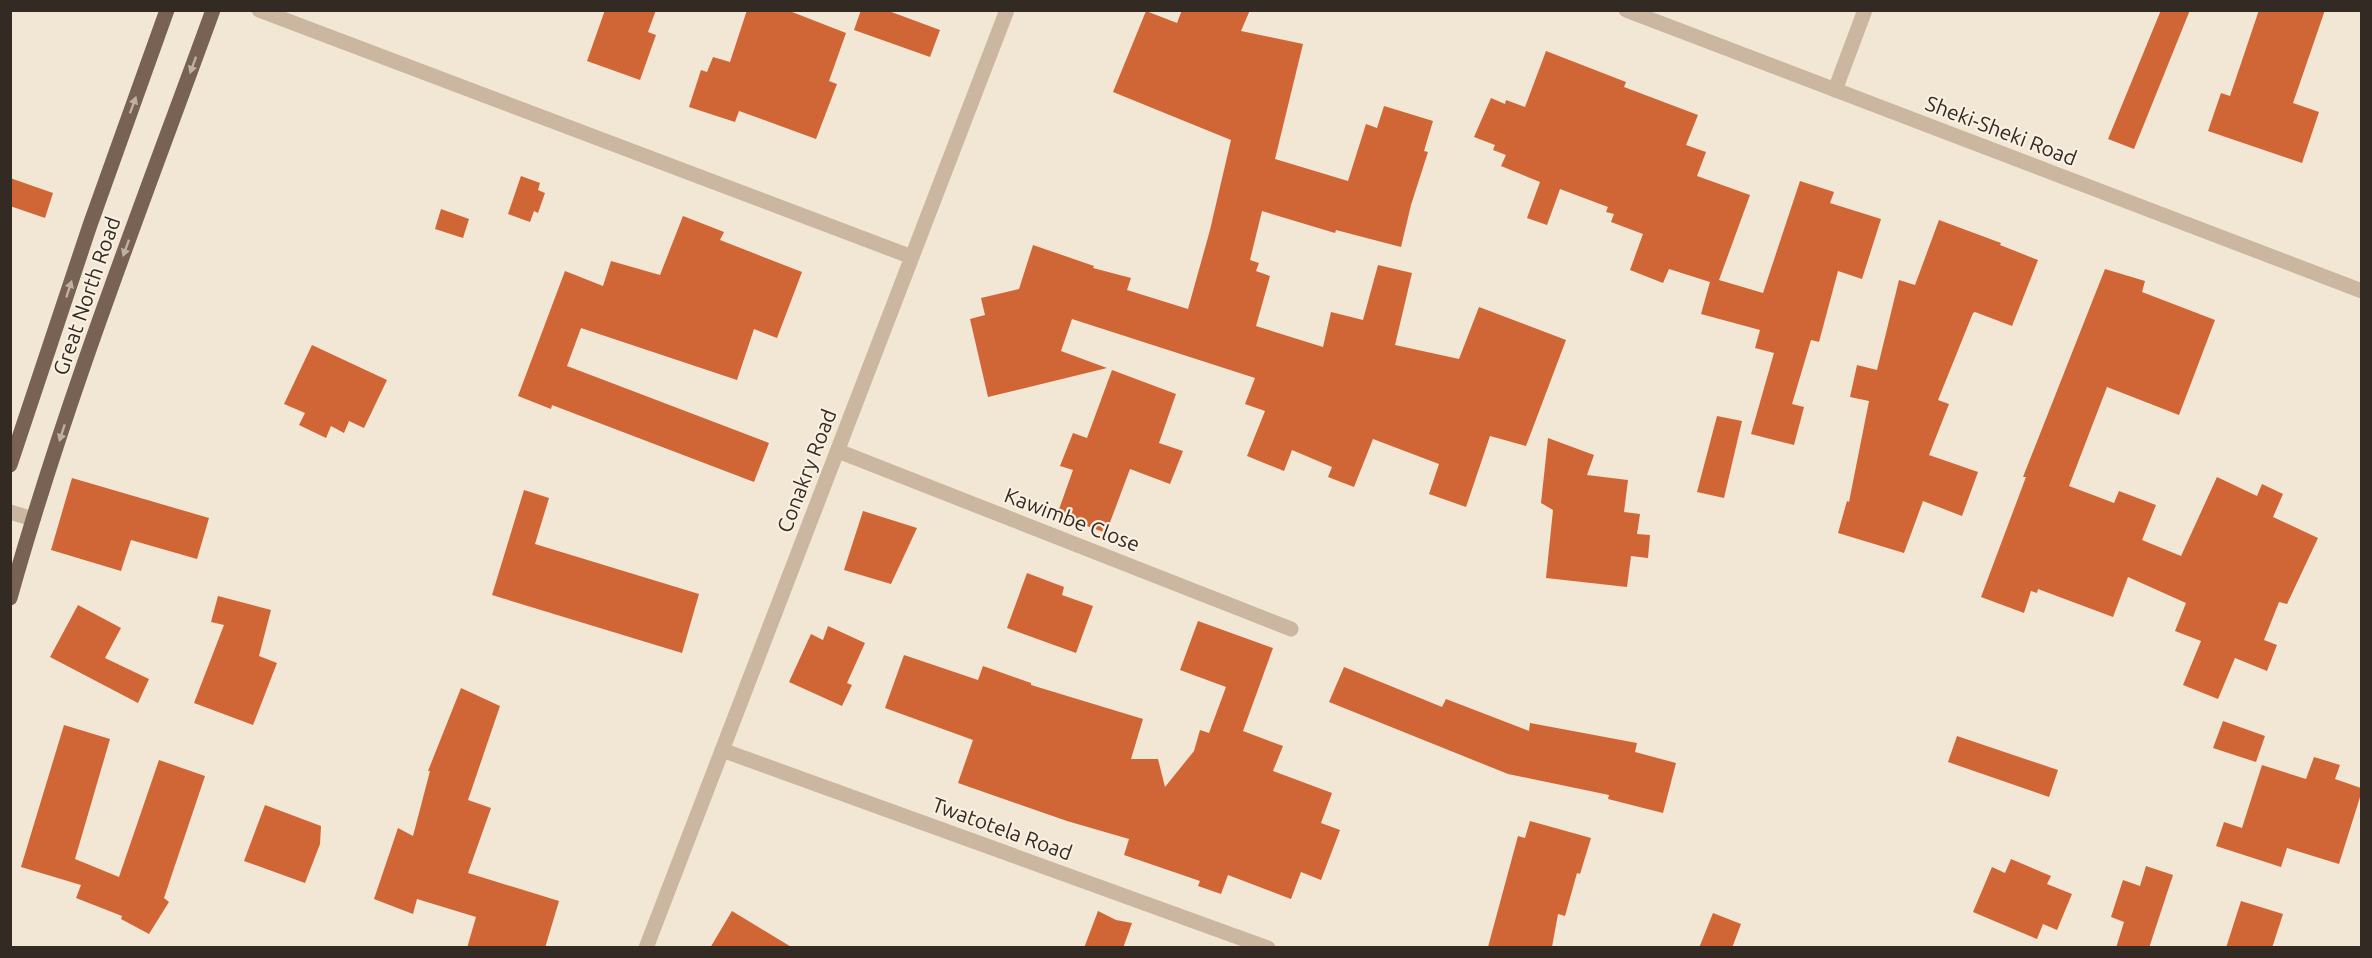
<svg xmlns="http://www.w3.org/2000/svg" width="2372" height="958" viewBox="0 0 2372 958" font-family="Ubuntu,sans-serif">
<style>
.building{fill:#d06635}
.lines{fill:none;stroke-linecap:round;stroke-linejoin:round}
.minor{stroke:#cbb7a0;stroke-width:15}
.tertiary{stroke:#cbb7a0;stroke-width:15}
.primary{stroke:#786253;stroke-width:15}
.oneway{fill:#c0b0a1}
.labels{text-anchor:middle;stroke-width:4.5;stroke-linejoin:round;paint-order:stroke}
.street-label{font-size:21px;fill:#342a24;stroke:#faf0e1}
</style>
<rect width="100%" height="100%" fill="#f2e7d5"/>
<path class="building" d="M 605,10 L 656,10 L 648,32 L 656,35 L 640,80 L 587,61 Z
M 747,10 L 787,10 L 846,33 L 829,81 L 837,84 L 816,139 L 739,111 L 735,122 L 689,107 L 701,70 L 707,72 L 713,57 L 730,62 Z
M 861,10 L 886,10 L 940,30 L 930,57 L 854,30 Z
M 1182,10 L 1250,10 L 1241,31 L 1303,44 L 1275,159 L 1348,181 L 1366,124 L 1377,128 L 1384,106 L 1433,121 L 1424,151 L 1428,152 L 1411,205 L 1401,247 L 1336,230 L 1335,233 L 1262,211 L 1250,260 L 1259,263 L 1256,271 L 1270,276 L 1256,326 L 1323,347 L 1331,312 L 1363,320 L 1378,265 L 1412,273 L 1395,345 L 1459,359 L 1479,307 L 1566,340 L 1526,446 L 1490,436 L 1466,507 L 1429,494 L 1439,464 L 1373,439 L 1354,487 L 1328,477 L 1332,467 L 1292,450 L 1284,471 L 1247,456 L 1265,411 L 1245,404 L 1255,378 L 1072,319 L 1061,351 L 1107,368 L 988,397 L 970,319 L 985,315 L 981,298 L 1019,289 L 1033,245 L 1094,266 L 1093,268 L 1131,278 L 1127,290 L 1188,309 L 1210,230 L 1231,140 L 1113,92 L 1146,11 L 1177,23 Z
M 2161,10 L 2190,10 L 2134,149 L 2108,139 Z
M 2259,10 L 2325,10 L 2293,103 L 2319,112 L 2302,163 L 2208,131 L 2221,93 L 2230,96 Z
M 1546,51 L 1626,82 L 1624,87 L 1698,115 L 1686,145 L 1706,152 L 1697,176 L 1750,195 L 1719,280 L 1763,293 L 1800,181 L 1834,192 L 1830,203 L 1881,219 L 1862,279 L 1838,271 L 1819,342 L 1811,340 L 1792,404 L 1804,407 L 1794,445 L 1751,434 L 1774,353 L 1755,348 L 1760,330 L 1701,314 L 1710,282 L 1669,269 L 1663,283 L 1630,270 L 1643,234 L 1611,222 L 1614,214 L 1606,212 L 1608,207 L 1560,189 L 1547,225 L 1527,218 L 1540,182 L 1501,166 L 1506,155 L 1493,150 L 1495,145 L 1474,137 L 1491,98 L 1505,104 L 1506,100 L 1525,107 Z
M 521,176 L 540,183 L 538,190 L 545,193 L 538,213 L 534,211 L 530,222 L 508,214 Z
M 10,178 L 53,193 L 45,218 L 10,206 Z
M 441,209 L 469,219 L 463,238 L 435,229 Z
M 683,216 L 724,232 L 720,240 L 802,272 L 777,338 L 754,329 L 737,380 L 581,328 L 567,366 L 769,443 L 754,482 L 552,405 L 551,409 L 518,396 L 565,271 L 603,286 L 611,261 L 660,275 Z
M 1939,220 L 2001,243 L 2000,245 L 2038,260 L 2012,326 L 1975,312 L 1973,313 L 1938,400 L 1949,404 L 1929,455 L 1978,472 L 1962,516 L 1923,501 L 1904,553 L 1838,533 L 1847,501 L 1849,502 L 1869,401 L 1850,397 L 1857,365 L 1877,370 L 1899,280 L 1915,285 Z
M 2105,269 L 2145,281 L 2142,292 L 2215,320 L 2179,415 L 2107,387 L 2069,486 L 2114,503 L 2119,491 L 2156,505 L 2142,540 L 2181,556 L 2217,477 L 2257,496 L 2262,484 L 2283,494 L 2273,517 L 2318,538 L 2287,604 L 2279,602 L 2264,640 L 2277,645 L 2267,671 L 2235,658 L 2218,699 L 2183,685 L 2201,641 L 2175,631 L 2186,603 L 2128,577 L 2113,617 L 2038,589 L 2037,593 L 2031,591 L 2024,613 L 1981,597 L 2026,477 L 2023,477 Z
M 312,345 L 387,380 L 364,428 L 349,421 L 344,433 L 331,426 L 326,438 L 299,425 L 305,413 L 284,404 Z
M 1112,370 L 1176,394 L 1159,443 L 1183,451 L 1170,484 L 1130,469 L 1106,533 L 1057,515 L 1073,470 L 1060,466 L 1073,433 L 1087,438 Z
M 1717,416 L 1742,421 L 1724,498 L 1697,492 Z
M 1548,438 L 1594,455 L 1587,475 L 1628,480 L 1624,512 L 1640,514 L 1637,534 L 1650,535 L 1648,558 L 1631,556 L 1627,587 L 1546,578 L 1553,510 L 1541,503 Z
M 72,478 L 209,518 L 197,559 L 131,540 L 121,571 L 51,550 Z
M 524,490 L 549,498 L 535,544 L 699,594 L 682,653 L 492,595 Z
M 863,511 L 917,528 L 891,584 L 844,570 Z
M 1027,573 L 1064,587 L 1062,595 L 1093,606 L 1076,653 L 1007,628 Z
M 218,596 L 271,610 L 259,656 L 277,663 L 253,725 L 194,703 L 224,625 L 211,622 Z
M 78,605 L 121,628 L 105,658 L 149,679 L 138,703 L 50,657 Z
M 1198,621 L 1273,648 L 1243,731 L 1283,746 L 1273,771 L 1332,793 L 1321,823 L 1340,830 L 1321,880 L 1301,872 L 1291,899 L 1228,875 L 1221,894 L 1198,886 L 1200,881 L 1124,855 L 1129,839 L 1067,821 L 958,783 L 973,740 L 885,708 L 904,655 L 978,680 L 983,666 L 1031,683 L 1031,685 L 1143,719 L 1131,759 L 1158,759 L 1165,787 L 1194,751 L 1200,730 L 1209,733 L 1226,687 L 1180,670 Z
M 828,626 L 865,643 L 847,683 L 852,685 L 842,706 L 789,682 L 811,634 L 823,640 Z
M 1344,667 L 1442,707 L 1446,699 L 1529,731 L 1530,723 L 1637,743 L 1635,752 L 1676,763 L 1663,813 L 1608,799 L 1609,795 L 1508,774 L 1329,702 Z
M 461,688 L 500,706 L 468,800 L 491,808 L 468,873 L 559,901 L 545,948 L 467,948 L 476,917 L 417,899 L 413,914 L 374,899 L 398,828 L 413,836 L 430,771 L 428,771 Z
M 2223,721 L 2265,736 L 2256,762 L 2213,748 Z
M 64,725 L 110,739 L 75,859 L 119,877 L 159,760 L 205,776 L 164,898 L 169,902 L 149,934 L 121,919 L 122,916 L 76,898 L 81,885 L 21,867 Z
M 1957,736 L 2058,770 L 2049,797 L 1948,762 Z
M 2314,757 L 2340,765 L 2335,779 L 2361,788 L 2361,794 L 2339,864 L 2287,848 L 2281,867 L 2216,846 L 2224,822 L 2242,828 L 2262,765 L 2306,779 Z
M 265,805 L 321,826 L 320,844 L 305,883 L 244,861 Z
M 1530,821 L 1591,838 L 1580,874 L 1577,873 L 1565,916 L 1558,914 L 1552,947 L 1488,947 L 1518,836 L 1525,838 Z
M 2011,859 L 2051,876 L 2047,884 L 2072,894 L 2057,930 L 2043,924 L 2037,939 L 1973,912 L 1992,867 L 2005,873 Z
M 2146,866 L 2173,875 L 2149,948 L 2116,948 L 2124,922 L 2111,917 L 2123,880 L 2140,886 Z
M 2241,901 L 2283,914 L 2272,948 L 2226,948 Z
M 732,911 L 793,948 L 710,948 Z
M 1098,911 L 1116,920 L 1132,923 L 1123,948 L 1084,948 Z
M 1713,913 L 1741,924 L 1732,948 L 1699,948 Z"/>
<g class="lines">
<path class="minor" d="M 259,10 L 912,257
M 1835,90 L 1865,10
M 838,451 L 1291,629
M 10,512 L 33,519
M 722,750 L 1268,948
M 646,948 L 1007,10"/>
<path class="tertiary" d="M 1626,10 L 2362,291"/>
<path class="primary" d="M 10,465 L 90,225 L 167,10
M 10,598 C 66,398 142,205 213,10"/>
</g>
<defs><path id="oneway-solid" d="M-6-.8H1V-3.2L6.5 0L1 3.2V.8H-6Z" transform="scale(1.5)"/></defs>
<g class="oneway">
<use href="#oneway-solid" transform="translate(193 65) rotate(110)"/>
<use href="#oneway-solid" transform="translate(133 105) rotate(-70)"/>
<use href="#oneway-solid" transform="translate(126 248) rotate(110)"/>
<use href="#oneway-solid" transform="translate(69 289) rotate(-72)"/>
<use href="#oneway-solid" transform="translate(62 433) rotate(108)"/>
</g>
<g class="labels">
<g class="street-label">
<text transform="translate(2001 131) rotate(21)" y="7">Sheki-Sheki Road</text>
<text transform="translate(87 296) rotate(-71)" y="7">Great North Road</text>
<text transform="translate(807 471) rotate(-69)" y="7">Conakry Road</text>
<text transform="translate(1072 520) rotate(21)" y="7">Kawimbe Close</text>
<text transform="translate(1002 829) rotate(20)" y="7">Twatotela Road</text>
</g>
</g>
<rect width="2372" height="958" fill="none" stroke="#342a24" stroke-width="24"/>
</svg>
